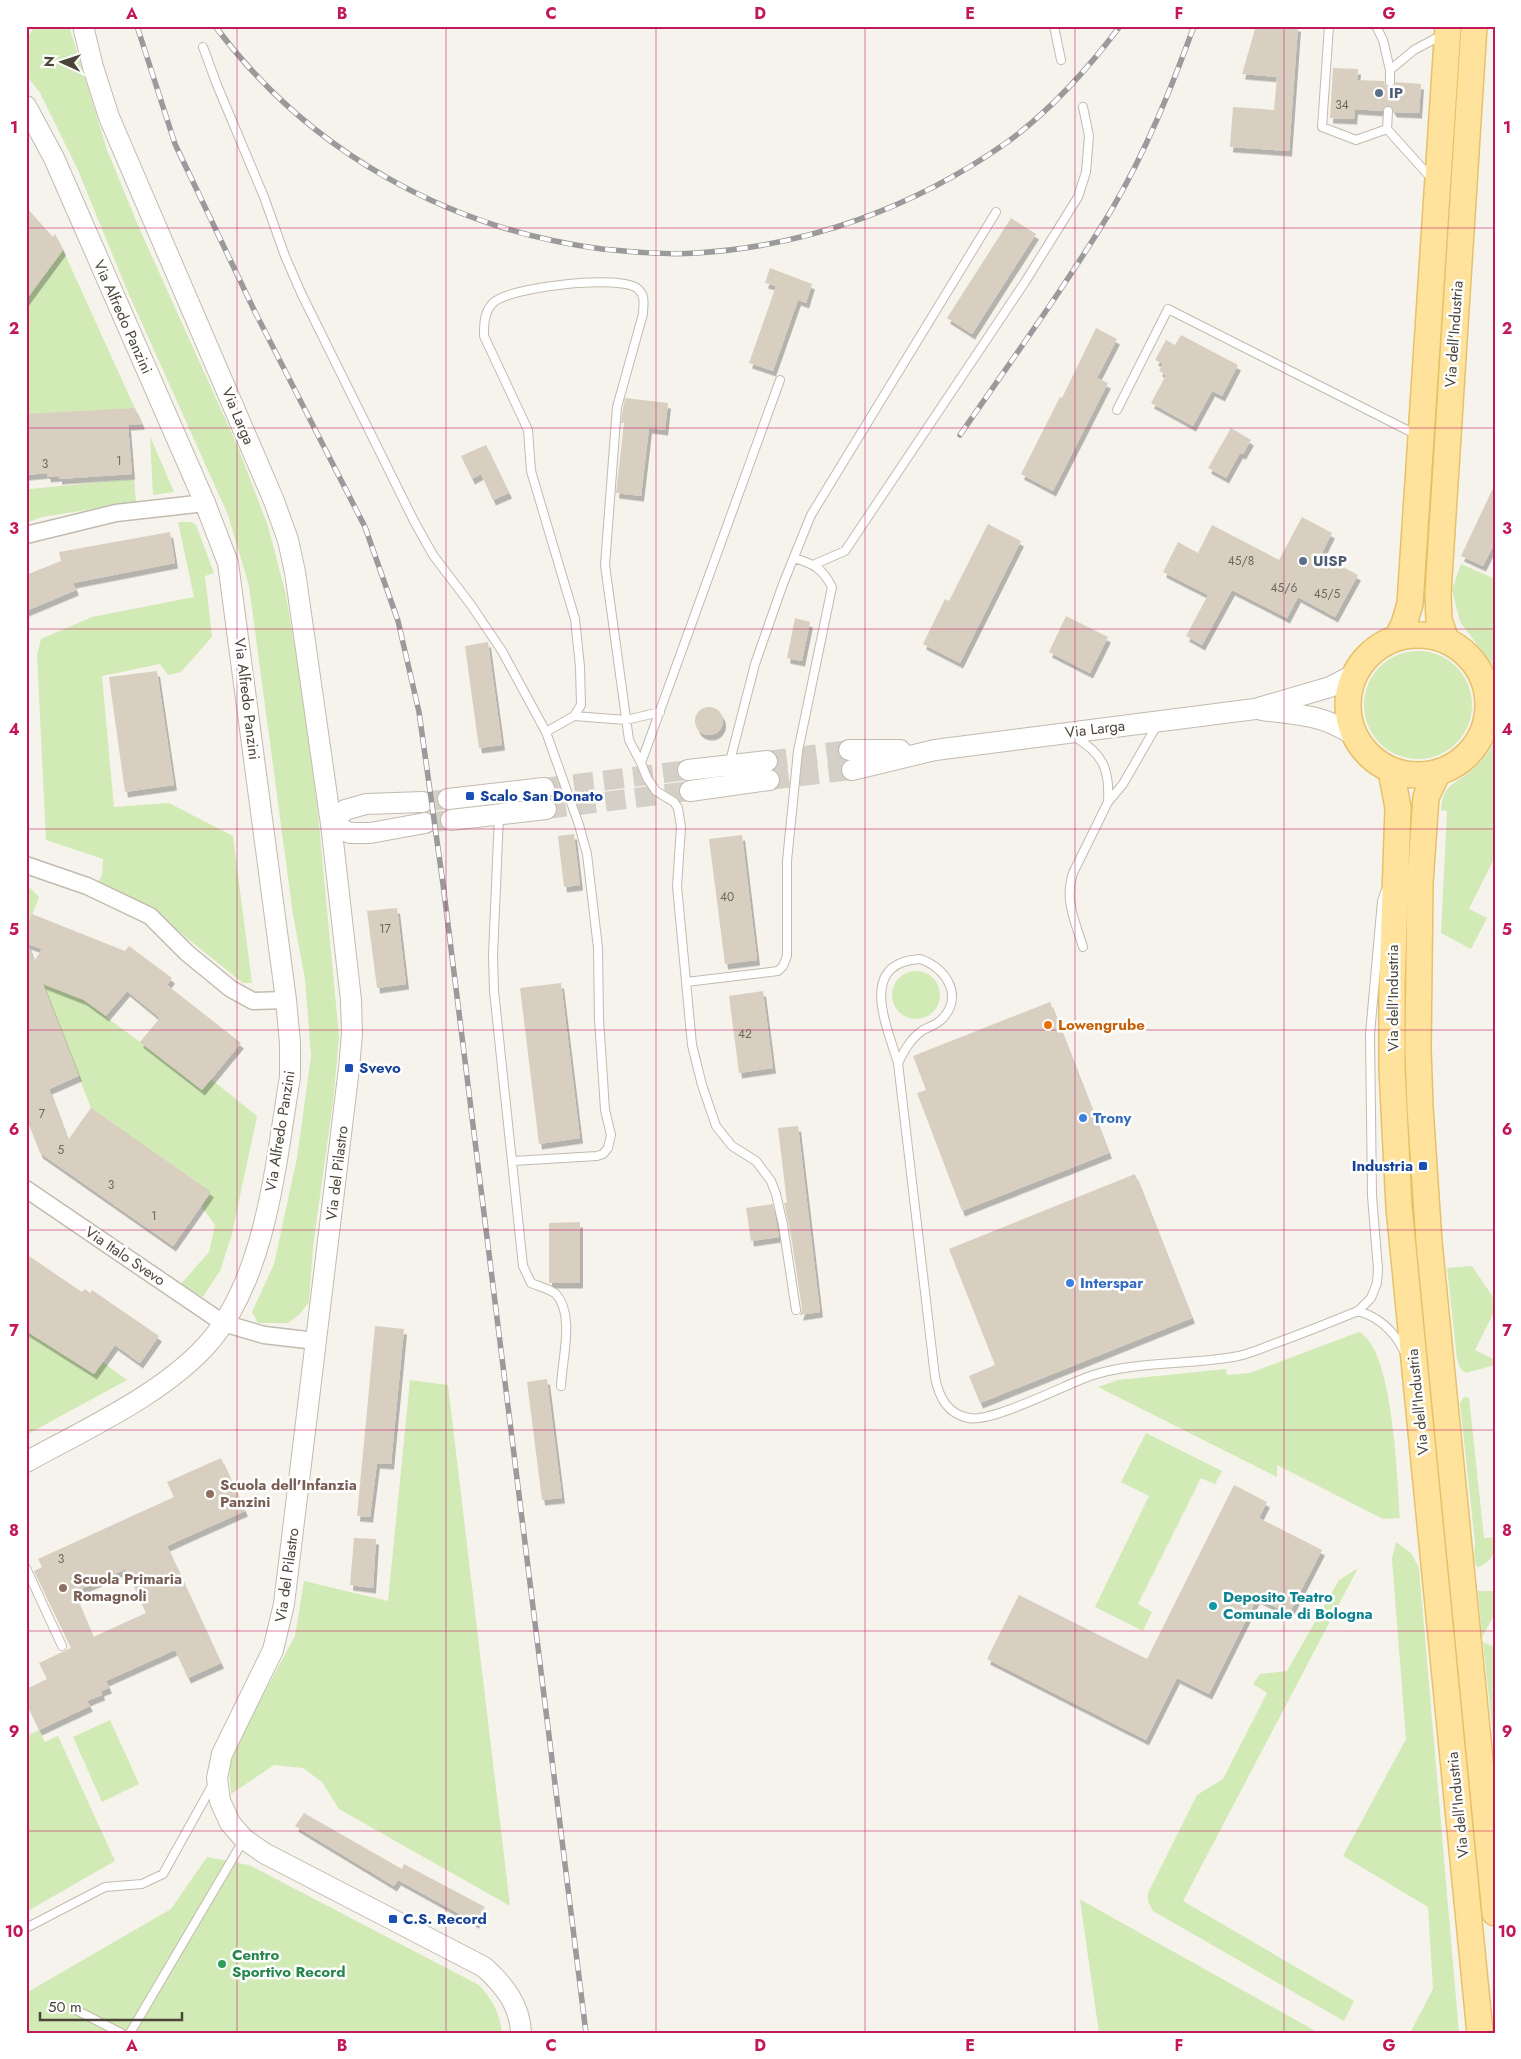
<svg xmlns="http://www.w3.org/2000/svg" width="1521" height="2059" viewBox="0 0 1521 2059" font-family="Jost,sans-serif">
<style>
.green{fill:#d2eab5}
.building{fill:#d8cfc1;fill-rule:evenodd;filter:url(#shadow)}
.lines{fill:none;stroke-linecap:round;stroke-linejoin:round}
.tertiary-tunnel{stroke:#d4d0c8;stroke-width:20;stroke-dasharray:20 10;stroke-linecap:butt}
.service-casing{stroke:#c2bbae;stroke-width:10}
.minor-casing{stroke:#c2bbae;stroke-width:19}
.tertiary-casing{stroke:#c2bbae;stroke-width:22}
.secondary-casing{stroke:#d6c79b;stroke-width:25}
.primary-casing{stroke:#e6c16a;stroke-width:28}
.service{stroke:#fff;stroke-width:8}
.minor{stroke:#fff;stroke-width:16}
.tertiary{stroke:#fff;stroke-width:20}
.secondary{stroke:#fff3cd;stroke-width:22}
.primary{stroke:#ffe39c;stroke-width:25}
.rail-casing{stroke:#9a9a9a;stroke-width:5.5}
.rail{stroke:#fff;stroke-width:4;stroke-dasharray:11;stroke-linecap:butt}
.grid{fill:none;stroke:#c2185b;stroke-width:1;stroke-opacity:0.55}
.service-dot{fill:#5c6f8a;stroke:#fff;stroke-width:2}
.transit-dot{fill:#1a4fb4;stroke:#fff;stroke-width:2}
.food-dot{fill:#e8710a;stroke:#fff;stroke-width:2}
.shop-dot{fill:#3f7fe0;stroke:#fff;stroke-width:2}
.education-dot{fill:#8d6e63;stroke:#fff;stroke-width:2}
.culture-dot{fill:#0f9aa8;stroke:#fff;stroke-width:2}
.leisure-dot{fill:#2e9e5b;stroke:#fff;stroke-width:2}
.labels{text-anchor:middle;stroke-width:5;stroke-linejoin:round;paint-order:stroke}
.number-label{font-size:12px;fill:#6e675b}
.service-label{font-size:15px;font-weight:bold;fill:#4e5e75;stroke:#fff;text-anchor:start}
.street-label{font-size:15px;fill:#4b4439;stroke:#fff}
.transit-label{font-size:15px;font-weight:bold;fill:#164399;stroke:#fff;text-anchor:start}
.food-label{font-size:15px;font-weight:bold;fill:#c56008;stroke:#fff;text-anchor:start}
.shop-label{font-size:15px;font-weight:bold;fill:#366cbe;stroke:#fff;text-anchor:start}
.education-label{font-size:15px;font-weight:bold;fill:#785e54;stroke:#fff;text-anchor:start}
.culture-label{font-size:15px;font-weight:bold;fill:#0d838f;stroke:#fff;text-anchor:start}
.leisure-label{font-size:15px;font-weight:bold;fill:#27864d;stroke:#fff;text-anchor:start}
.neatline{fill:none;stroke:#c2185b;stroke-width:2}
.grid-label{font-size:16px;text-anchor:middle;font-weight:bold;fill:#c2185b}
</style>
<defs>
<filter id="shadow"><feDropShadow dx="3" dy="5.5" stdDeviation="0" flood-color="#0004"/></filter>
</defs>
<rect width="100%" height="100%" fill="#f6f3ec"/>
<path class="green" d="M 35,26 L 69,26 L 107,150 L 140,230 L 237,445 L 268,526 L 286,595 L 300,680 L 317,804 L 339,1036 L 334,1094 L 313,1247 L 309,1302 L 299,1315 L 288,1323 L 258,1323 L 252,1312 L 274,1264 L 297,1158 L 311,1056 L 305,979 L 293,915 L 249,586 L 228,515 L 127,290 L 77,168 L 40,93 L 26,75 L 26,40 Z
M 55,234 L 63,250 L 142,424 L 26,432 L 26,273 Z
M 150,436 L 174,492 L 153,495 Z
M 134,479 L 136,502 L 42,517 L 26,523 L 26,491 L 29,489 Z
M 178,522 L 191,522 L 196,525 L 214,573 L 205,576 L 212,637 L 181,672 L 168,675 L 160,664 L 102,676 L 114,807 L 169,803 L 233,836 L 252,983 L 243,983 L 153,911 L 97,885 L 102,875 L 103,859 L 46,840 L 37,655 L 41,639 L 92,617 L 194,597 Z
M 1461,564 L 1495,579 L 1495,668 L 1460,622 L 1452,590 Z
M1364 705a54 54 0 1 1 108 0a54 54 0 1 1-108 0Z
M 1495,742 L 1495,857 L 1469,909 L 1487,918 L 1471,949 L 1441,933 L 1447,811 L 1441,810 C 1443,784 1454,785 1472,770 C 1481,762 1488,753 1495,742 Z
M 30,888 L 39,897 L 26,931 L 26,890 Z
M892 995a24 24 0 1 1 48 0a24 24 0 1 1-48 0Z
M 26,973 L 98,989 L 116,1004 L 106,1017 L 140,1042 L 150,1030 L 257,1116 L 232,1234 L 220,1271 L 203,1297 L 181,1284 L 209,1252 L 215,1225 L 201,1206 L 80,1123 L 91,1108 L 79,1077 L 65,1082 Z
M 1472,1266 L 1495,1300 L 1495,1310 L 1475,1350 L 1495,1360 L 1495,1365 L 1466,1373 L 1460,1368 L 1457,1359 L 1447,1268 Z
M 26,1317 L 77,1343 L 127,1380 L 26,1435 Z
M 1359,1332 C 1394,1350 1397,1480 1400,1518 L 1383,1519 L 1277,1465 L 1277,1477 L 1098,1387 L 1118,1380 L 1226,1369 L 1227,1375 L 1250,1373 Z
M 410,1380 L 448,1385 L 510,1906 L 339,1809 L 322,1782 L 303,1768 L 274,1765 L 231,1794 L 229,1765 L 257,1706 L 295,1636 L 304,1581 L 388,1601 Z
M 1464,1397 L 1469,1398 L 1484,1538 L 1495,1537 C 1495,1552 1494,1560 1479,1567 L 1476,1566 L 1474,1556 L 1475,1543 L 1460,1403 Z
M 1146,1433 L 1222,1471 L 1215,1484 L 1201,1478 L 1138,1604 L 1152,1612 L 1143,1631 L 1095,1607 L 1149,1496 L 1121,1482 Z
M 1396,1542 L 1411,1553 L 1419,1568 L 1459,2033 L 1410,2033 L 1433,1989 L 1428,1907 L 1343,1856 L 1406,1739 L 1392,1559 Z
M 1358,1568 L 1183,1901 L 1354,2001 L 1344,2021 L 1153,1911 L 1148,1901 L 1148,1893 L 1197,1795 L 1223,1779 L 1267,1693 L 1253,1684 L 1260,1674 L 1287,1671 L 1339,1580 Z
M 1478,1591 L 1495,1591 L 1495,1614 L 1482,1637 Z
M 1483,1642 L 1495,1647 L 1495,1755 Z
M 110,1720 L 139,1784 L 102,1802 L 73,1737 Z
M 39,1730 L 45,1742 L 58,1736 L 115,1861 L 26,1912 L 26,1736 Z
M 207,1857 L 249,1865 L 479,1985 C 492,1999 500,2013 502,2033 L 26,2033 L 26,1993 L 171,1909 Z
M 1080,1900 L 1081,1900 L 1319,2033 L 1099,2033 Z"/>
<path class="building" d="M 1256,26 L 1298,26 L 1289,151 L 1230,147 L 1233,107 L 1274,110 L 1277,77 L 1242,74 Z
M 1333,68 L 1358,69 L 1357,80 L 1384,81 L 1385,85 L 1390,88 L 1393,87 L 1396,82 L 1421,84 L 1419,113 L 1394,112 L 1391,107 L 1388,105 L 1384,108 L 1382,111 L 1355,109 L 1354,119 L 1330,118 Z
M 26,207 L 53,237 L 55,234 L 63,250 L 26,300 Z
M 1011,218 L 1036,234 L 972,334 L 947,318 Z
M 770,268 L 812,284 L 806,303 L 798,300 L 773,371 L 749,363 L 776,286 L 765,283 Z
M 1096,328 L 1117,339 L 1097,378 L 1108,383 L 1053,491 L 1021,474 L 1060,397 L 1062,398 Z
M 1181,335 L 1238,365 L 1222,396 L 1212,391 L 1193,426 L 1151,403 L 1166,375 L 1159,371 L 1163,364 L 1155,360 L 1166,340 L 1175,345 Z
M 625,398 L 668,403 L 665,430 L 649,428 L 641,496 L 616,493 L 624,423 L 621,423 L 623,408 Z
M 135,408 L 142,424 L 128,425 L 132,474 L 59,479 L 59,476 L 48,477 L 47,473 L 26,475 L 26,414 Z
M 1231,428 L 1251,440 L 1243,454 L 1240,453 L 1226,478 L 1208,468 Z
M 486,445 L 509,493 L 493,500 L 481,474 L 472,479 L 461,456 Z
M 1495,484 L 1495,542 L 1483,566 L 1461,556 Z
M 1302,517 L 1332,533 L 1321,555 L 1358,575 L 1335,617 L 1298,597 L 1287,618 L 1232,590 L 1202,645 L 1186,636 L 1208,595 L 1163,572 L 1178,542 L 1198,553 L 1212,525 L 1279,560 Z
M 988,524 L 1021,541 L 960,663 L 923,644 L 945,599 L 949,601 Z
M 170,532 L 175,563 L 73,583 L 76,590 L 26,611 L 26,575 L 61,561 L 59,552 Z
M 1066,616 L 1108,637 L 1090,673 L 1049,652 Z
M 795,618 L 810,622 L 802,661 L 787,658 Z
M 488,642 L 502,745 L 479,748 L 465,646 Z
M 157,671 L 174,785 L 125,792 L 109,677 Z
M695 721a14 14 0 1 1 28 0a14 14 0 1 1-28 0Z
M 574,834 L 580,885 L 564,887 L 558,836 Z
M 742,835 L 757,960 L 725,964 L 709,839 Z
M 397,908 L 406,984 L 377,988 L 367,911 Z
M 32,914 L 125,951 L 129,946 L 172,978 L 167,985 L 241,1043 L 202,1090 L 140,1042 L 160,1018 L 127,991 L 106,1016 L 84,1000 L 43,984 L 79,1076 L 49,1089 L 68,1140 L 91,1108 L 211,1192 L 173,1246 L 40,1153 L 26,1117 L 26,927 ZM 28,944 L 42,949 L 34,961 Z
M 561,983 L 580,1138 L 539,1144 L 520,988 Z
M 763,991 L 773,1068 L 739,1073 L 729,996 Z
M 1050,1002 L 1109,1153 L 962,1211 L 917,1093 L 926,1090 L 913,1056 Z
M 798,1126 L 820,1312 L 800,1315 L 802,1309 L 791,1236 L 784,1203 L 787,1203 L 778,1128 Z
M 1135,1174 L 1192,1318 L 980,1403 L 969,1376 L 995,1365 L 949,1249 Z
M 773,1204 L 779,1237 L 751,1241 L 746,1208 Z
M 580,1222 L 580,1283 L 549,1283 L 549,1223 Z
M 26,1254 L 82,1292 L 85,1289 L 90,1293 L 92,1290 L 159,1336 L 140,1363 L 115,1345 L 94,1374 L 26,1331 Z
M 375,1326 L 404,1329 L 391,1464 L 377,1463 L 370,1517 L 357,1516 Z
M 547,1379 L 562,1498 L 542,1500 L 527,1382 Z
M 221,1458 L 245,1511 L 167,1546 L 221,1663 L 188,1678 L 175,1650 L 106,1681 L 109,1688 L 101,1691 L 102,1695 L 87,1701 L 90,1706 L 39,1730 L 26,1703 L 26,1689 L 47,1679 L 39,1663 L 71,1648 L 34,1571 L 42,1567 L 38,1559 L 174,1497 L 167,1482 ZM 126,1569 L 146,1613 L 93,1637 L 74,1592 Z
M 1234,1485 L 1267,1502 L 1259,1518 L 1322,1550 L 1289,1614 L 1257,1598 L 1209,1694 L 1177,1678 L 1146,1740 L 987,1659 L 1019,1595 L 1147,1659 Z
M 354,1538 L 376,1539 L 373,1588 L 350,1585 Z
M 304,1813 L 402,1869 L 404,1864 L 485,1907 L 476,1923 L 398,1880 L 394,1886 L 295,1826 Z"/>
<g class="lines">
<path class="tertiary-tunnel" d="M 767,761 L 849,750
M 769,780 L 852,770
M 544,788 L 688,770
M 423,802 L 448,799
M 546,809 L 690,791
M 425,823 L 451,820"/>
<g class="service-casing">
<path id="service" d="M 1054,26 L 1061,60
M 1329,26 L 1322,127 L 1356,140 L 1387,129
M 1376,26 L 1383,40 L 1390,70
M 203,47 L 217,85 L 264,197 L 285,256 L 302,295 L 414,521 L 433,555 L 471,605 L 502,651 L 546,732 L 579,825 L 587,854 L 598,948 L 599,1019 L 605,1110 L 611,1135 L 608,1148 L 603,1154 L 597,1156 L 513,1161
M 1390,82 L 1390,70 L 1414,50 L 1444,34
M 1388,111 L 1387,129 L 1432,179
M 1117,410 L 1168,309 L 1417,435
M 815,564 L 845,551 L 1025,282 L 1078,197 L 1086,172 L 1089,136 L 1083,107
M 574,716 L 626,720 L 660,712
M 546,732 L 574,716 L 581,705 L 580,667 L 575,619 L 531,471 L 528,430 L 484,336 C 484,324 484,312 493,303 C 508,287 621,274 638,289 C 646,296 643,305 643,314 L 617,407 L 605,565 L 629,740 L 641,763 L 647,778 L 656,791 L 674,802 L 678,808 L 681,827 L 677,886 L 692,1045 L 702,1085 L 716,1126 L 732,1146 L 756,1161 L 771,1181 L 776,1194 L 783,1225 L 796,1310
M 1075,737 C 1103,754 1110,769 1108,802
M 641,763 L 780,380
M 729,765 L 755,664 L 783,584 L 811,515 L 996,212
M 499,816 L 493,955 L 494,991 L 523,1266 L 531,1283 C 538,1286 550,1289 556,1294 C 575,1315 562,1359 561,1386
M 1083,947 C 1075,921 1064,900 1073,873 L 1108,802 L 1123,784 L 1157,725
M 920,959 C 945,967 964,995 943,1018 C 937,1025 930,1026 923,1030 C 911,1038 904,1051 898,1063 C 887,1026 857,963 920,959 Z
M 686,982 L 778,971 L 783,966 L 787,956 L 787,861 L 798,751 L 832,587 C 822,568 814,564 794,558
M 898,1063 L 935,1377 C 939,1397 947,1414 969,1418 C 991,1423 1065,1385 1090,1376 C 1134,1361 1187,1365 1233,1357 C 1248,1355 1262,1348 1276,1343 C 1304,1333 1331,1322 1358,1311 L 1371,1298 L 1377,1283 L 1378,1269 L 1372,1196 L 1370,1034 L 1382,901 L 1385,892
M 1358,1311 C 1379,1317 1394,1331 1404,1351
M 26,1568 L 62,1646
M 26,1928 L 105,1887 L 142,1884 L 163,1874 L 213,1784
M 78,2011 L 121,2033
M 130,2033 L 243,1841"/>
</g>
<g class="minor-casing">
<path id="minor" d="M 26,535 L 116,513 L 205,503
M 26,865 L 87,886 L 150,916 L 187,953 L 231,989 L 253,1001 L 286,1000
M 26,1189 L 223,1323 L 264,1335 L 316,1341"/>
</g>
<g class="tertiary-casing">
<path id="tertiary" d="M 83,26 L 93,67 L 109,117 L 274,501 L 288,540 L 295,572 L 331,824 L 351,1000 L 352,1034 L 349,1068 L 284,1604 L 273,1650 L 222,1754 L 217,1778 L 220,1801 L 230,1823 L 244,1839 L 264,1853 L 484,1967 C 504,1985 520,2005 521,2033
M 26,106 L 54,158 L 205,503 L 228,563 L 286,1000 L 290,1043 L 290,1077 C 276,1160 267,1272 212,1339 C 168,1392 86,1429 26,1462
M 1262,710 C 1299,715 1322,714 1355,736
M 849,750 L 900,750
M 688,770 L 767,761
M 852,770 L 935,750 L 1255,709 L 1330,687 L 1355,674
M 690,791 L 769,780
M 448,799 L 544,788
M 451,820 L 546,809
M 331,824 L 345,810 L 366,804 L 423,802
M 331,824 L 350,833 L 370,833 L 425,823"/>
</g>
<g class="secondary-casing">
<path id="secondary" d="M 1485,684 L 1495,688
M 1482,732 L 1495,725"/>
</g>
<g class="primary-casing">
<path id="primary" d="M1348 705a70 70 0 1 1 140 0a70 70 0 1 1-140 0Z
M 1397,638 L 1404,624 L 1410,604 L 1448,26
M 1446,640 L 1439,620 L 1438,593 L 1474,26
M 1391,770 L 1398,808 L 1392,983 L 1392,1069 L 1399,1207 L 1480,2033
M 1438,772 L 1426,797 L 1420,883 L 1418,1049 L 1420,1107 L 1429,1242 L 1495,1913"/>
</g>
<use href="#service" class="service"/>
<use href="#minor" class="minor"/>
<use href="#tertiary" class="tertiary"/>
<use href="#secondary" class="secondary"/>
<use href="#primary" class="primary"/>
<g class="rail-casing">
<path id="rail" d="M 137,26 L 175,144 L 255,312 L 365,527 L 398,621 L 419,712 L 443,884 L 586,2033
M 215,26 C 308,151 448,229 602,249 C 633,252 665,255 697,253 C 808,246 915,207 1006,143 C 1050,111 1088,69 1120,26
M 960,435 C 1011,361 1065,287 1112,209 C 1146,151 1171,89 1194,26"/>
</g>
<use href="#rail" class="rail"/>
</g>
<path class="grid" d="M 237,26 L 237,2033M 446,26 L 446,2033M 656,26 L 656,2033M 865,26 L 865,2033M 1075,26 L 1075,2033M 1284,26 L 1284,2033M 26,228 L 1495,228M 26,428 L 1495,428M 26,629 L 1495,629M 26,829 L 1495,829M 26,1030 L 1495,1030M 26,1230 L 1495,1230M 26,1430 L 1495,1430M 26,1631 L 1495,1631M 26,1831 L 1495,1831"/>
<g class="service-dot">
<circle cx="1379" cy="93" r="5"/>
<circle cx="1303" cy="561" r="5"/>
</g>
<g class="transit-dot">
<rect x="465" y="791" width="10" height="10" rx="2.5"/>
<rect x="344" y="1063" width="10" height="10" rx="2.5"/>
<rect x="1418" y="1161" width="10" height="10" rx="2.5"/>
<rect x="388" y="1914" width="10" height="10" rx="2.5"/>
</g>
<circle class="food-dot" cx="1048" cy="1025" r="5"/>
<g class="shop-dot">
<circle cx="1083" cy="1118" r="5"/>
<circle cx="1070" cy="1283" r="5"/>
</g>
<g class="education-dot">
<circle cx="210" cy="1494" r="5"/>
<circle cx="63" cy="1588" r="5"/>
</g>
<circle class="culture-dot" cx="1213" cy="1606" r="5"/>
<circle class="leisure-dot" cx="222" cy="1964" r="5"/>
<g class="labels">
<g class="number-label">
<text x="1342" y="109">34</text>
<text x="119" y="465">1</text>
<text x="45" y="468">3</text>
<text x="1241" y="565">45/8</text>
<text x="1284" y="592">45/6</text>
<text x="1327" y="598">45/5</text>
<text x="727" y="901">40</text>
<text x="385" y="933">17</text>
<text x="745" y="1038">42</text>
<text x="42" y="1118">7</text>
<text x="61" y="1154">5</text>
<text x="111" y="1189">3</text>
<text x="154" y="1220">1</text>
<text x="61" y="1563">3</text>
</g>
<g class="service-label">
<text x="1389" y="98">IP</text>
<text x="1313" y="566">UISP</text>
</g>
<g class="street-label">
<text transform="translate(123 317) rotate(66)" y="5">Via Alfredo Panzini</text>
<text transform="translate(1454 334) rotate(-86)" y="5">Via dell'Industria</text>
<text transform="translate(238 416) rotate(67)" y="5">Via Larga</text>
<text transform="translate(247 699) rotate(83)" y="5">Via Alfredo Panzini</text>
<text transform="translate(1095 729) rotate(-7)" y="5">Via Larga</text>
<text transform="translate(1393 998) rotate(-90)" y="5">Via dell'Industria</text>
<text transform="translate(280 1131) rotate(-81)" y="5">Via Alfredo Panzini</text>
<text transform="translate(337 1173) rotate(-83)" y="5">Via del Pilastro</text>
<text transform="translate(125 1256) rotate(34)" y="5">Via Italo Svevo</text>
<text transform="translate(1418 1402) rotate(-96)" y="5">Via dell'Industria</text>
<text transform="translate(287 1575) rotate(-82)" y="5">Via del Pilastro</text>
<text transform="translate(1458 1805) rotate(-96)" y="5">Via dell'Industria</text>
</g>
<g class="transit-label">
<text x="480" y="801">Scalo San Donato</text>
<text x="359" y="1073">Svevo</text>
<text x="1413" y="1171" text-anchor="end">Industria</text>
<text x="403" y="1924">C.S. Record</text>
</g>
<g class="food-label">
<text x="1058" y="1030">Lowengrube</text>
</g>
<g class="shop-label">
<text x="1093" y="1123">Trony</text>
<text x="1080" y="1288">Interspar</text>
</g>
<g class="education-label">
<text x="220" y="1490">Scuola dell'Infanzia<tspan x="220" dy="17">Panzini</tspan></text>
<text x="73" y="1584">Scuola Primaria<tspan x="73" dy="17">Romagnoli</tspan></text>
</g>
<g class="culture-label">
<text x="1223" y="1602">Deposito Teatro<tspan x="1223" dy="17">Comunale di Bologna</tspan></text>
</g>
<g class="leisure-label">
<text x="232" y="1960">Centro<tspan x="232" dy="17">Sportivo Record</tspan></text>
</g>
</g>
<rect width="1521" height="2059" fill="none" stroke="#ffffff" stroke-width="55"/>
<g transform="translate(62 62) rotate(273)" stroke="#ffffff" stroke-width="4" paint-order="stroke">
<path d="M0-4L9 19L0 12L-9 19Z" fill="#4b4439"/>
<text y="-8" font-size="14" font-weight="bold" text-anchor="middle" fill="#4b4439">N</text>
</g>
<path d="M40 2012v8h142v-8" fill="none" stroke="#4b4439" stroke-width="2.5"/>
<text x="48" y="2012" font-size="15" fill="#4b4439" stroke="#ffffff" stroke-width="4" paint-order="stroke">50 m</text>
<rect x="28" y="28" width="1466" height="2004" class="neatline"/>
<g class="grid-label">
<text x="132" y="19">A</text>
<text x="342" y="19">B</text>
<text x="551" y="19">C</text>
<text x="760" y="19">D</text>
<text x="970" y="19">E</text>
<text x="1179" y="19">F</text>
<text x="1389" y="19">G</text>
<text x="14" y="133">1</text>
<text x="1507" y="133">1</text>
<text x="14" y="334">2</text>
<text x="1507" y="334">2</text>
<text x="14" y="534">3</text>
<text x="1507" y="534">3</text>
<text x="14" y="735">4</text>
<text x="1507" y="735">4</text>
<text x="14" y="935">5</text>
<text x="1507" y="935">5</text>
<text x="14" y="1135">6</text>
<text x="1507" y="1135">6</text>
<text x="14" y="1336">7</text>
<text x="1507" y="1336">7</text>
<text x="14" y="1536">8</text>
<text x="1507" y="1536">8</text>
<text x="14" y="1737">9</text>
<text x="1507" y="1737">9</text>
<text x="14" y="1937">10</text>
<text x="1507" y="1937">10</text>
<text x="132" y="2051">A</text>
<text x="342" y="2051">B</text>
<text x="551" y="2051">C</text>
<text x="760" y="2051">D</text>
<text x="970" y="2051">E</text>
<text x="1179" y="2051">F</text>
<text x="1389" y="2051">G</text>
</g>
</svg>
